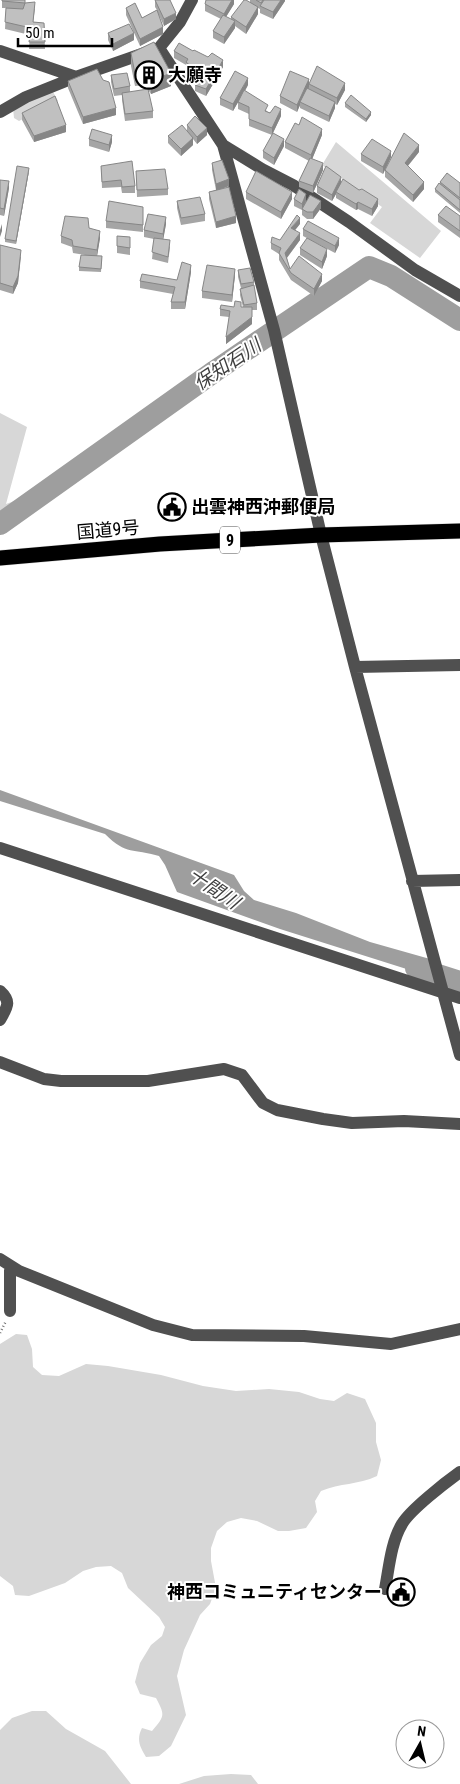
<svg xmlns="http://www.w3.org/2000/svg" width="460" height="1784" viewBox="0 0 460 1784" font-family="'Roboto Condensed','Noto Sans JP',sans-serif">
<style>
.green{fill:#d7d7d7}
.water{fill:#9e9e9e}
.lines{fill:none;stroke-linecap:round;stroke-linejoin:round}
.river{stroke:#9e9e9e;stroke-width:22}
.highway-casing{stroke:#dbdbdb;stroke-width:16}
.path{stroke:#727272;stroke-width:2.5;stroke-dasharray:1 2.5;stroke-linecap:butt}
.minor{stroke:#505050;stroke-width:12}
.highway{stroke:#000;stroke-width:15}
.wall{fill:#a5a5a5}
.shaded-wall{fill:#868686}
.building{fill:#c0c0c0;stroke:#868686}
.labels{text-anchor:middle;stroke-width:4;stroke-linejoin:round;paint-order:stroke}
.shield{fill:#fff;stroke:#4c4c4c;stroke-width:1}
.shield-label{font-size:16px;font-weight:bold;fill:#000}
.poi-label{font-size:18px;font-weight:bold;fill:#000;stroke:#fff;text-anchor:start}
.street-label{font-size:18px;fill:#000;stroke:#fff}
.water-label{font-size:19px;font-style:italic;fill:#3f3f3f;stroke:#fff}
</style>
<rect width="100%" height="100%" fill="#fff"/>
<path class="green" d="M 52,90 L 58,101 L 19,121 L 14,118 L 13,108 Z
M 336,142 L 441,231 L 420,258 L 370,223 L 382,207 L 322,165 Z
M 0,413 L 27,427 L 6,504 L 20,499 L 16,508 L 0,520 Z
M 16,1334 L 27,1335 L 32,1349 L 33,1367 L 42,1375 L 59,1376 L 86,1364 L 108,1366 L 161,1375 L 203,1386 L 236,1391 L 269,1389 L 299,1392 L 320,1399 L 334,1401 L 347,1393 L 365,1399 L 376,1423 L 376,1442 L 381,1460 L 377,1476 C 358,1485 340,1483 321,1491 L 315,1501 L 317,1512 L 306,1528 L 289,1531 L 278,1531 L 257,1521 L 241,1518 L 227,1522 L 217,1531 L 211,1548 L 211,1561 L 216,1588 L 210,1604 L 200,1615 L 184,1650 L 177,1676 L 186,1715 L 171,1746 L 159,1756 L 146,1757 C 140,1747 136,1740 142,1728 L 152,1731 C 165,1716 165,1715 156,1698 L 140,1694 L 135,1682 L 140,1663 L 151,1645 L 162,1636 L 165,1627 L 159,1617 L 128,1588 L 122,1573 L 111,1566 L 96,1567 L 83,1571 L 65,1583 L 29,1596 L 15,1595 L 13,1586 L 0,1576 L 0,1344 Z
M 32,1711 L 46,1711 L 66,1729 L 105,1751 L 131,1784 L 0,1784 L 0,1730 L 12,1718 Z
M 231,1774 L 251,1775 L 258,1784 L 179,1784 L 204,1776 Z"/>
<path class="water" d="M 0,790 L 234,875 L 244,891 L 254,900 L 296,913 L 370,942 L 430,959 L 435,978 L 280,929 L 177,892 L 165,865 L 159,856 C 133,848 127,856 105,834 L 0,801 Z"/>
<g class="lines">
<path class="river" d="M 0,524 L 215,371 L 369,267 L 391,276 L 460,320
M 416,968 L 460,982"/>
<g class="highway-casing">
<path id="highway" d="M 0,558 L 160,544 L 321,535 L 460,531"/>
</g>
<path class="path" d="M 0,1333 L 6,1321"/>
<path class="minor" d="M 159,48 L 223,145 L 274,330 L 321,535 L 355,667 L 460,1055
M 0,51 L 76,77
M 0,112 L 26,97 L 76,77 L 159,48 L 180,22 L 192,0
M 223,145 L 262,169 L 293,185 L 349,222 L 415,270 L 460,296
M 355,667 L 460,665
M 0,848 L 460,998
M 412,881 L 460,880
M 0,991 C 12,1002 7,1007 0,1020
M 0,1062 L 44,1079 L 61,1081 L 148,1081 L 224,1069 L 242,1075 L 263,1103 L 277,1110 L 323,1119 L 352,1123 L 404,1121 L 460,1124
M 0,1259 L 19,1271 L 153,1325 L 192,1335 L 304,1336 L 391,1344 L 460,1329
M 10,1311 L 10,1271 L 11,1267
M 385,1589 C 389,1568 391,1542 402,1524 C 410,1510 446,1482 460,1472"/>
<use href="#highway" class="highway"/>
</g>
<path class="wall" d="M 2,0 L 25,0 L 25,3 L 35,9 L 33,22 L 44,23 L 45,49 L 29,49 L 30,35 L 5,29 L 6,8 L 2,8 Z
M 155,0 L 176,19 L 164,26 L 158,13 L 163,34 L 140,46 L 126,15 L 126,8 L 142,18 L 157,10 L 155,7 Z
M 234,0 L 234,4 L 226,17 L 231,20 L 231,17 L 250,3 L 250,0 L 285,0 L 285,1 L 273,19 L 260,13 L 260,9 L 258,8 L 258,14 L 246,34 L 235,26 L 235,28 L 224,44 L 213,38 L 213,31 L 221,19 L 205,11 L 205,4 Z
M 108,33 L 134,40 L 113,51 L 108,40 Z
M 174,51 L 193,51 L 223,67 L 206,96 L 195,91 L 195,85 L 198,79 L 186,69 L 186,65 L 174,58 Z
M 131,53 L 171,86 L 151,94 L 145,85 L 135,86 L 131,66 Z
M 111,75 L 130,86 L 130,92 L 153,111 L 153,118 L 125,121 L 122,100 L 122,95 L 114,96 L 111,82 Z
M 68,81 L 116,115 L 83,124 L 68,88 Z
M 309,83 L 345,90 L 337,105 L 335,104 L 335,108 L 329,122 L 300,108 L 300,105 L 297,112 L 280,103 L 280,96 Z
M 248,85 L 245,91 L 268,112 L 281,116 L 272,135 L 249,126 L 249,114 L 238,109 L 238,102 L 233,111 L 220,105 L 220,98 Z
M 345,103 L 371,115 L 366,122 L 345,107 Z
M 22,113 L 66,132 L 34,142 L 22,120 Z
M 187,125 L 207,135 L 197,144 L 193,139 L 193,145 L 181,156 L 168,143 L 168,136 L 187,131 Z
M 299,125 L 322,135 L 312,159 L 323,170 L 313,193 L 299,187 L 299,181 L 309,161 L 285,148 L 285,142 Z
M 89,139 L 112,142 L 109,152 L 89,146 Z
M 284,146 L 274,165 L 263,158 L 263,151 Z
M 419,152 L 408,166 L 424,189 L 413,202 L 385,177 L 385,170 Z
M 361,154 L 391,157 L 383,174 L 361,161 Z
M 212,163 L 229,186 L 221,189 L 236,223 L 216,228 L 209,199 L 209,192 L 216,190 L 212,170 Z
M 101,166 L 135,186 L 135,193 L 122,193 L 121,187 L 102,188 Z
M 29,171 L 16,244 L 5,242 L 5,239 Z
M 136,171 L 168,189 L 168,195 L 137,197 Z
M 0,180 L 9,188 L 4,216 L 0,215 Z
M 440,182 L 460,183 L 460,213 L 435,192 L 435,189 L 440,184 Z
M 341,183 L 378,206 L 372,216 L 358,209 L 356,210 L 336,198 L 336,194 L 332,201 L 317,193 L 317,186 Z
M 246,192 L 292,199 L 281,219 L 246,199 Z
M 294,199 L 306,201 L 321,208 L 313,219 L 307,219 L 302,215 L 302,210 L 294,206 Z
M 177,201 L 205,214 L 205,221 L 181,225 L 177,208 Z
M 143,207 L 143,232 L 106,228 L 106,221 Z
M 438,215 L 460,216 L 460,238 L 438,222 Z
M 166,224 L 163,239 L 170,247 L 168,263 L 152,259 L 154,239 L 144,237 L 144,230 Z
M 300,224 L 295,230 L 300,240 L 287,258 L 290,269 L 322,281 L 314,296 L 291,280 L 279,260 L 279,254 L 271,249 L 271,243 L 280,240 Z
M 89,228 L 100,238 L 97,256 L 102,256 L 101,272 L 79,271 L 79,267 L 91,256 L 73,253 L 72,247 L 61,243 L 61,236 Z
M 303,229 L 339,245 L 335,253 L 303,236 Z
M 117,236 L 130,237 L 130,255 L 117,253 Z
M 0,245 L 21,257 L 18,283 L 13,294 L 0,290 Z
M 300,248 L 327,256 L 322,269 L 300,255 Z
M 238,270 L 254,282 L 254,287 L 257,303 L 257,310 L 252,310 L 252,324 L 226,344 L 229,317 L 220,316 L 220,309 L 234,307 L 243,307 L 240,295 L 241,288 L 238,277 Z
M 191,272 L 185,309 L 171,309 L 171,302 L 173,294 L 140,288 L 140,281 L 177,280 Z
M 235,275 L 232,302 L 202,298 L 202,291 Z"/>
<path class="shaded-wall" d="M 232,0 L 234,0 L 234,4 L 224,20 L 224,14 Z
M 281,0 L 285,0 L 285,1 L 273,19 L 273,12 Z
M 258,7 L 258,14 L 246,34 L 246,27 Z
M 176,13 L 176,19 L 164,26 L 164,19 Z
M 235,21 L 235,28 L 224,44 L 224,37 Z
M 163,27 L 163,34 L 140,46 L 140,39 Z
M 134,33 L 134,40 L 113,51 L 113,44 Z
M 223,60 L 223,67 L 206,96 L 206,89 Z
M 171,73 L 171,86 L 151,94 L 151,81 Z
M 248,78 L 248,85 L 233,111 L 233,104 Z
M 309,79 L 309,87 L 302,102 L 300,102 L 300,105 L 297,112 L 297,105 Z
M 345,83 L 345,90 L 337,105 L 337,98 Z
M 335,102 L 335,108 L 329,122 L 329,116 Z
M 116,108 L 116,115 L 83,124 L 83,117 Z
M 281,109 L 281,116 L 272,135 L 272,128 Z
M 371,112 L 371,115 L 366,122 L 366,119 Z
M 66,125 L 66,132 L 34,142 L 34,136 Z
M 207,128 L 207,135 L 197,144 L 197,137 Z
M 322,129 L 322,135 L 311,162 L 311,155 Z
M 112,135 L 112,142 L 109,152 L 109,145 Z
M 193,138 L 193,145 L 181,156 L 181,149 Z
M 284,139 L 284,146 L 274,165 L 274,158 Z
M 419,145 L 419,152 L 405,169 L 405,163 Z
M 391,151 L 391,157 L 383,174 L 383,167 Z
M 323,163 L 323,170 L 313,193 L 313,186 Z
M 29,168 L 29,171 L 16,244 L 16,241 Z
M 341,177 L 341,184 L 336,192 L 336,194 L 332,201 L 332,195 Z
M 229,179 L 229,186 L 216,191 L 216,184 Z
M 9,181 L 9,188 L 4,216 L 4,209 Z
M 424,182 L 424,189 L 413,202 L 413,195 Z
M 292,192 L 292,199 L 281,219 L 281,212 Z
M 306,194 L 306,201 L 302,209 L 302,204 Z
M 378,199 L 378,206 L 372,216 L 372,209 Z
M 321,201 L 321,208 L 313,219 L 313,212 Z
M 358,202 L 358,209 L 356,210 L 356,204 Z
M 236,216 L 236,223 L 216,228 L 216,222 Z
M 166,217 L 166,224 L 163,241 L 163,234 Z
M 300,218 L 300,224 L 291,235 L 291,228 Z
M 2,224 L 2,231 L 0,237 L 0,230 Z
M 100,231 L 100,238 L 97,256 L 97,250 Z
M 300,233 L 300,240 L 285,260 L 285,253 Z
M 339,238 L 339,245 L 335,253 L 335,246 Z
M 327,249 L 327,256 L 322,269 L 322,262 Z
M 21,250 L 18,283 L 13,294 L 13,287 Z
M 191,265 L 191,272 L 185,309 L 185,302 Z
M 235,269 L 235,275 L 232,302 L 232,295 Z
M 322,274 L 322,281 L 314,296 L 314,289 Z
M 252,317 L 252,324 L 226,344 L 226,337 Z"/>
<path class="building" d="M 2,0 L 25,0 L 25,3 L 2,1 Z
M 155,0 L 170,0 L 176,13 L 164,19 Z
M 206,0 L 232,0 L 224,14 L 205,4 Z
M 244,0 L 246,0 L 258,7 L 246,27 L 231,17 Z
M 256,0 L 263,0 L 261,3 Z
M 264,0 L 281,0 L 273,12 L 260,6 Z
M 35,2 L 33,22 L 44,23 L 45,42 L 29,42 L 31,28 L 5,22 L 6,8 L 23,9 L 25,3 Z
M 135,3 L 142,18 L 157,10 L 163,27 L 140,39 L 126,8 Z
M 223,15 L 235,21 L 224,37 L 213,31 Z
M 129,24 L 134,33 L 113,44 L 108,33 Z
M 154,42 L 171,73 L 151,81 L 145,72 L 135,74 L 131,53 Z
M 179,43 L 193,51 L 194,50 L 208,57 L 212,53 L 223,60 L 206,89 L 195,85 L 201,75 L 186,62 L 188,59 L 174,51 Z
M 317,66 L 345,83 L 337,98 L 309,84 Z
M 97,69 L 103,80 L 109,82 L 116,108 L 83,117 L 68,81 Z
M 235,71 L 248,78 L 233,104 L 220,98 Z
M 290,71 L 309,79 L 297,105 L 280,96 Z
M 127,73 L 130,86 L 114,89 L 111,75 Z
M 307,88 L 335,102 L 329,116 L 300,102 Z
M 148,89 L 153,111 L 125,114 L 122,93 Z
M 244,90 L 268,105 L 265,111 L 270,113 L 275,106 L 281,109 L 272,128 L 249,119 L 249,107 L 238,102 Z
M 351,95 L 371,112 L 366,119 L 345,103 Z
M 55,96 L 66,125 L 34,136 L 22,113 Z
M 195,116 L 207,128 L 197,137 L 187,125 Z
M 302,117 L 322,129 L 311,155 L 285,142 L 295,123 L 299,125 Z
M 182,125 L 193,138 L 181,149 L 168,136 Z
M 92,129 L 112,135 L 109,145 L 89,139 Z
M 273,133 L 284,139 L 274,158 L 263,151 Z
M 404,133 L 419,145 L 405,163 L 424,182 L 413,195 L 385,170 Z
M 372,139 L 391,151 L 383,167 L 361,154 Z
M 310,158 L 323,163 L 313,186 L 299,181 Z
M 222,160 L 229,179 L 216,184 L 212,163 Z
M 132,161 L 135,186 L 122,187 L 121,180 L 102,182 L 101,166 Z
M 17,166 L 29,168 L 16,241 L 5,239 Z
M 326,166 L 341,177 L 332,195 L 317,186 Z
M 165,169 L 168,189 L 137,190 L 136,171 Z
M 256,171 L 292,192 L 281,212 L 246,192 Z
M 447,173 L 460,183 L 460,198 L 440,182 Z
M 343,179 L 359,190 L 362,189 L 378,199 L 372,209 L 358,202 L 356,204 L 336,192 Z
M 0,180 L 9,181 L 4,209 L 0,208 Z
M 439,183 L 460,200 L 460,210 L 435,189 Z
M 229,187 L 236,216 L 216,222 L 209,192 Z
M 299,189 L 306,194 L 302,204 L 294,199 Z
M 310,195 L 321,201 L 313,212 L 307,212 L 302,209 Z
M 200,197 L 205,214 L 181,218 L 177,201 Z
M 109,201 L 143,207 L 143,225 L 106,221 Z
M 446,206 L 460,216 L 460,231 L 438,215 Z
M 148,214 L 166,217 L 163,234 L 144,230 Z
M 297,215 L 300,218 L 291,228 L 300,233 L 285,253 L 290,269 L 299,256 L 322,274 L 314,289 L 291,273 L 279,253 L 281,248 L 271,243 L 272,237 L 280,240 Z
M 65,216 L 88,218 L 89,228 L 100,231 L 97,250 L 73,246 L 72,240 L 61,236 Z
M 308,221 L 339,238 L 335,246 L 303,229 Z
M 117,236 L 130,237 L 130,248 L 117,246 Z
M 154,238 L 170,240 L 168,257 L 152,252 Z
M 307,238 L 327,249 L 322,262 L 300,248 Z
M 0,245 L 21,250 L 18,276 L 13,287 L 0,283 Z
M 81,255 L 102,256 L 101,269 L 79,267 Z
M 182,262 L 191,265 L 185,302 L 171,302 L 175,287 L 140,281 L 142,274 L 177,280 Z
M 207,265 L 235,269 L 232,295 L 202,291 Z
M 250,268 L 254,282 L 241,284 L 238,270 Z
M 254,285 L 257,303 L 244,305 L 240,289 Z
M 235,301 L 241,302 L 241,307 L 252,307 L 252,317 L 226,337 L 230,311 L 220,309 L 221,305 L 234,307 Z"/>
<defs>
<g id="building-ring" transform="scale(1.4375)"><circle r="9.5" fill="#fff" stroke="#000" stroke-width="1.5"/><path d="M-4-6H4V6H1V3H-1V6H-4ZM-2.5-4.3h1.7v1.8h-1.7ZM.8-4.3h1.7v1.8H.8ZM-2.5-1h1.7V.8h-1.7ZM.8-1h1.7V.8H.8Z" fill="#000"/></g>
<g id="civic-ring" transform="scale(1.4375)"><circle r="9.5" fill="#fff" stroke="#000" stroke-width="1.5"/><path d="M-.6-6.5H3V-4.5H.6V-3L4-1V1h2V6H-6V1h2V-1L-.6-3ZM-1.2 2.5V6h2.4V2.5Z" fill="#000"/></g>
</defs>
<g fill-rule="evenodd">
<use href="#building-ring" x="149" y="75"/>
<use href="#civic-ring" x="172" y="507"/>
<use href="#civic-ring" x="401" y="1592"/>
</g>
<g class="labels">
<rect class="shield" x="220" y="526.5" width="20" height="27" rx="4"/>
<g class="shield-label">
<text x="230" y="546">9</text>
</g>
<g class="poi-label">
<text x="168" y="81">大願寺</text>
<text x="191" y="513">出雲神西沖郵便局</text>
<text x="382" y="1598" text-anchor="end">神西コミュニティセンター</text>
</g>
<g class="street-label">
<text transform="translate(108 530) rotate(-5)" y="6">国道9号</text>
</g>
<g class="water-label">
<text transform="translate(227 364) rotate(-34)" y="7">保知石川</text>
<text transform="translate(214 888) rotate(34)" y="7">十間川</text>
</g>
</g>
<g transform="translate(420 1744) rotate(8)"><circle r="24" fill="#ffffff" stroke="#999999"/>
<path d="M0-4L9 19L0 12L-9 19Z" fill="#000000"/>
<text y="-8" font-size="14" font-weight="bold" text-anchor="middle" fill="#000000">N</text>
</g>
<path d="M18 38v8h94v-8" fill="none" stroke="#000000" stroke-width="2.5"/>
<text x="25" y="38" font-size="15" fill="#000000" stroke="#ffffff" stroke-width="4" paint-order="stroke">50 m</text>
</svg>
